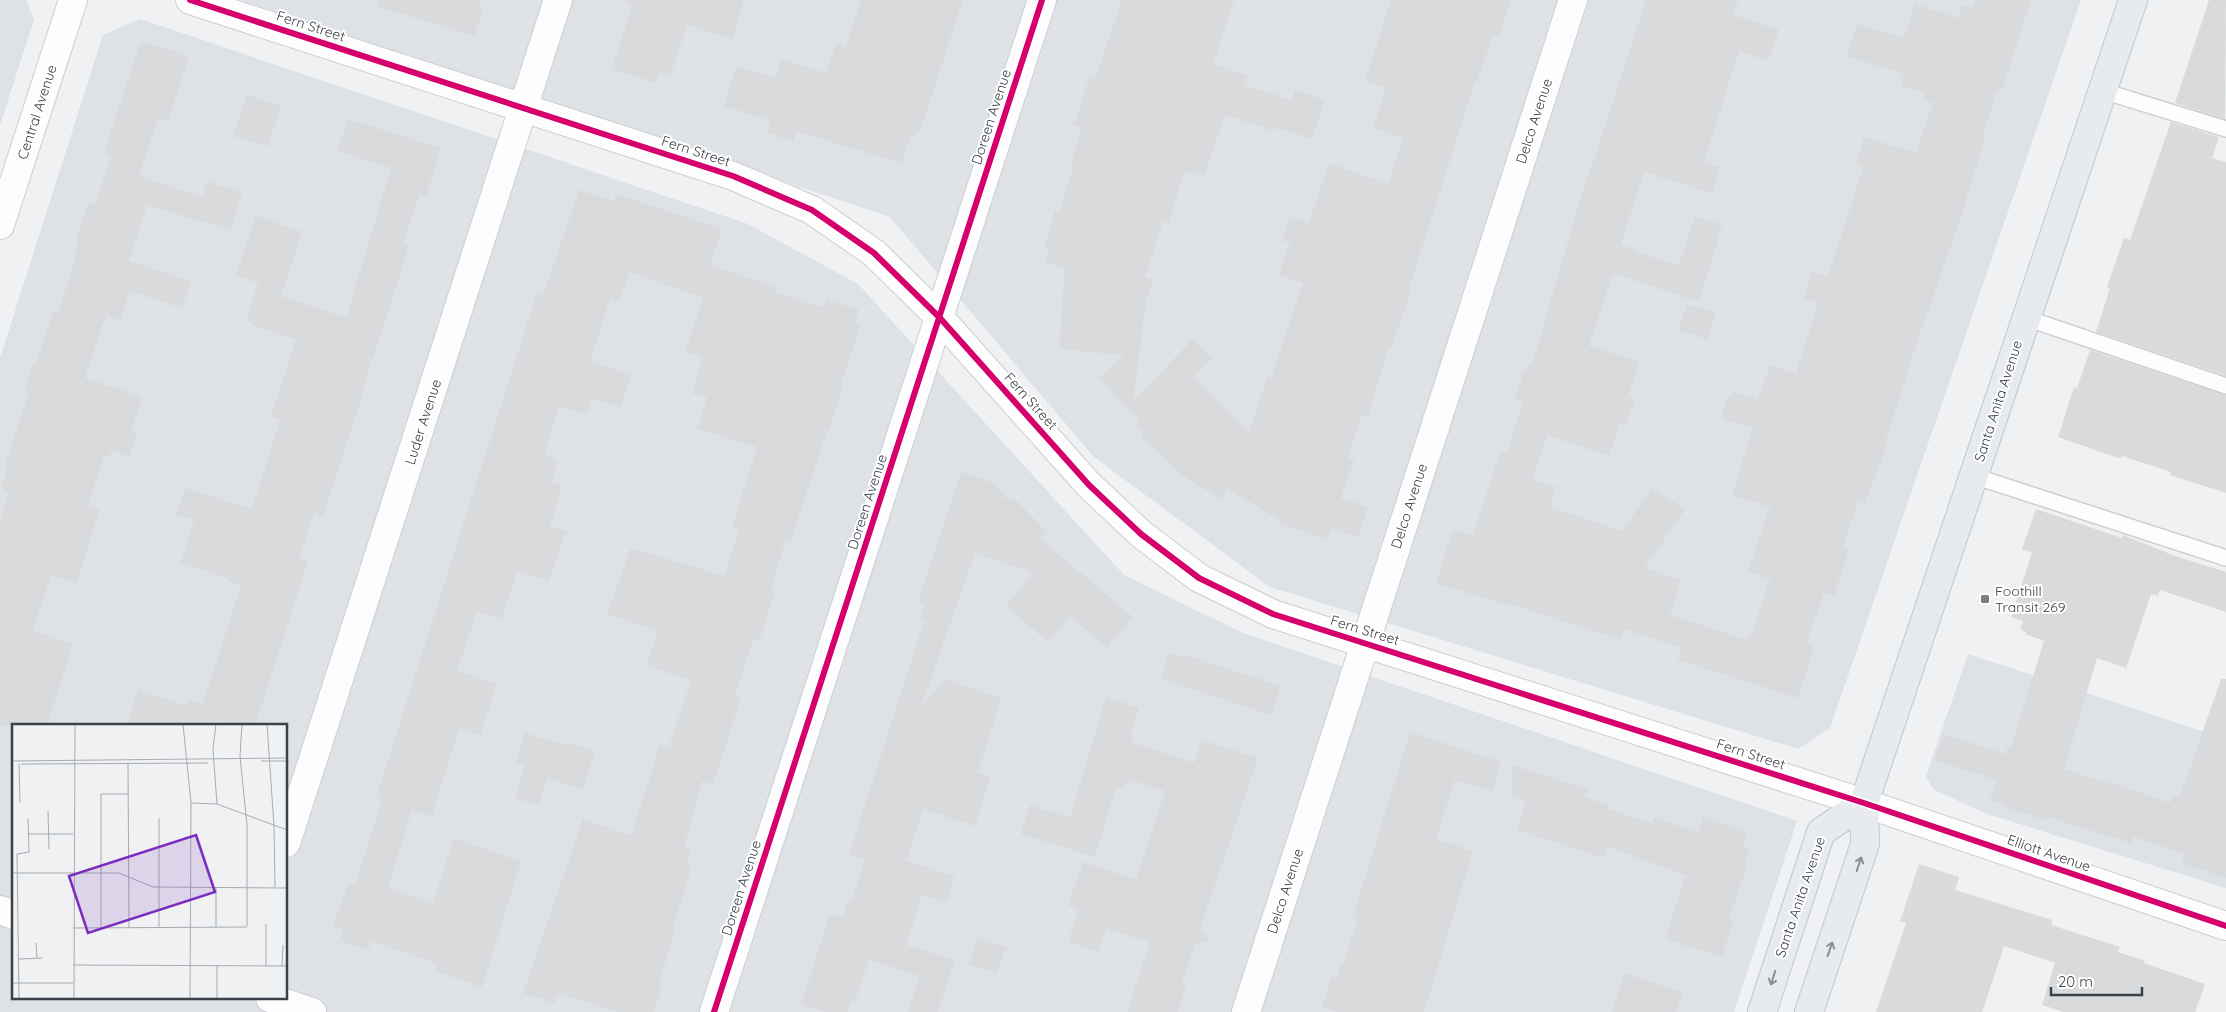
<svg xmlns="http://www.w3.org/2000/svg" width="2226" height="1012" viewBox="0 0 2226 1012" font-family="Quicksand,sans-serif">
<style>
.residential{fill:#dee1e6;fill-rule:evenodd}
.building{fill:#d8dadc}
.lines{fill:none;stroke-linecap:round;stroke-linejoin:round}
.service-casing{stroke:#ccced1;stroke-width:18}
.minor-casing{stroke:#ccced1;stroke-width:30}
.tertiary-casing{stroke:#ccced1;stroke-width:30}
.primary-casing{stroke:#bfc6d3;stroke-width:30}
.service{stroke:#fdfdfd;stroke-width:15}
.minor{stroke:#fdfdfd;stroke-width:28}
.tertiary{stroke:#fdfdfd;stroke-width:28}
.primary{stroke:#e7ebf0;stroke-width:28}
.cycleway-casing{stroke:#fff;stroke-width:9}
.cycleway{stroke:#d6006c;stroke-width:6}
.oneway{stroke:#888e94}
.poi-dot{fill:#7a7f84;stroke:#fff;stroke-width:2}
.labels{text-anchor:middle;stroke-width:4;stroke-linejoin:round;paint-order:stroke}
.street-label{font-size:14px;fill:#3b4149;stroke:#fff}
.poi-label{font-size:14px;fill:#3b4149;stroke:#fff;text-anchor:start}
.inset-road{fill:none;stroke:#a7abaf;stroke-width:1}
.view{fill:#7b2cbf;fill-opacity:0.15;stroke:#7b2cbf;stroke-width:2.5}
.inset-edge{fill:none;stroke:#3b4149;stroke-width:2.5}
</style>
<rect width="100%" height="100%" fill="#eff1f3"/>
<path class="residential" d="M 0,0 L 26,0 L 34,20 L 0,125 Z
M 240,0 L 2081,0 L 1830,728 L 1798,749 L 1270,587 L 1094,457 L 890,217 Z
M 140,19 L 748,224 L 858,284 L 1124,575 L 1243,633 L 1797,821 L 1734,1012 L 0,1012 L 0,358 L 103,35 ZM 14,726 L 286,726 L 286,998 L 14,998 Z
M 1968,654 L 2226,739 L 2226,888 L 1990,815 L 1934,790 L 1926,776 Z"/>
<path class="building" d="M 378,0 L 481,0 L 478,7 L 483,9 L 474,36 L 377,6 Z
M 628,0 L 744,0 L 732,39 L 687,25 L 670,76 L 659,72 L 656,83 L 612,69 L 632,7 L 627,5 Z
M 861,0 L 963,0 L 920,131 L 917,130 L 915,136 L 911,135 L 901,163 L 796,131 L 793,141 L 767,133 L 770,122 L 766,121 L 766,119 L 724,106 L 736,66 L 776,78 L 782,59 L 826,73 L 836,43 L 846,46 Z
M 1122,0 L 1234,0 L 1213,64 L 1247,76 L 1244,85 L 1292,100 L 1295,90 L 1325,100 L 1312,139 L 1275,127 L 1274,131 L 1225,115 L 1204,176 L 1190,171 L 1189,173 L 1184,171 L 1169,223 L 1163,221 L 1145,277 L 1153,279 L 1146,301 L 1133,401 L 1192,340 L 1212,358 L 1194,377 L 1249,432 L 1267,377 L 1271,379 L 1303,283 L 1279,275 L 1290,243 L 1282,240 L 1290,217 L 1309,223 L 1329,163 L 1388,184 L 1403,138 L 1373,128 L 1386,88 L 1365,81 L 1391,0 L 1511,0 L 1499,37 L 1493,35 L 1477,82 L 1475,81 L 1408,292 L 1411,293 L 1390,350 L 1388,349 L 1368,416 L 1362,414 L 1348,458 L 1354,460 L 1341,498 L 1368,507 L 1358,537 L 1332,528 L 1328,540 L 1278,523 L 1279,519 L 1227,489 L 1222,499 L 1181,475 L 1140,435 L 1144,432 L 1136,425 L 1140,421 L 1099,378 L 1124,355 L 1059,349 L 1065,269 L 1045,262 L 1050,250 L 1044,248 L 1055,211 L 1059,212 L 1074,165 L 1071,164 L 1082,127 L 1074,125 L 1090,76 L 1096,77 Z
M 1646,0 L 1738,0 L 1733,15 L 1779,30 L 1768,61 L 1739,51 L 1704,162 L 1720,167 L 1712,193 L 1644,172 L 1621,244 L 1642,254 L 1679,265 L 1695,216 L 1722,225 L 1716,241 L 1718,241 L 1699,302 L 1613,273 L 1589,346 L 1639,362 L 1628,397 L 1635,399 L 1626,425 L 1620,423 L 1609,456 L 1547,435 L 1532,480 L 1556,487 L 1550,507 L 1623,531 L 1651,488 L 1685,509 L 1645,568 L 1681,580 L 1670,615 L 1747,640 L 1749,633 L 1752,634 L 1770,579 L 1748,572 L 1770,507 L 1732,495 L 1753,428 L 1721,418 L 1728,395 L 1732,396 L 1733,392 L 1758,400 L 1770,365 L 1796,374 L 1818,302 L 1804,298 L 1812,271 L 1828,276 L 1863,168 L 1856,165 L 1864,137 L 1916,153 L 1933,103 L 1922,100 L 1924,93 L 1901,85 L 1904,74 L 1847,56 L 1857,24 L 1904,38 L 1915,4 L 1958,18 L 1962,5 L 1973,8 L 1976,0 L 2031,0 L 2002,90 L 1998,89 L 1982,138 L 1985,139 L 1964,205 L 1965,206 L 1917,342 L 1885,443 L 1887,444 L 1865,503 L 1859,501 L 1842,548 L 1849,550 L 1834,596 L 1824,593 L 1806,644 L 1814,647 L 1798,698 L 1678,660 L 1682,648 L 1624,629 L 1621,640 L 1507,603 L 1506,605 L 1436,583 L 1453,529 L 1473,535 L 1501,450 L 1507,452 L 1523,402 L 1515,399 L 1524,370 L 1526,370 L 1529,364 L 1532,365 L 1583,190 L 1593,160 L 1594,160 Z
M 2209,0 L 2226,0 L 2225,119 L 2175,103 Z
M 141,41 L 189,56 L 168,121 L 158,118 L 139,176 L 202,197 L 207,181 L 242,193 L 230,230 L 147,205 L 129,261 L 191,281 L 182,308 L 130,291 L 120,320 L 107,316 L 105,324 L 103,323 L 85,378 L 143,397 L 131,432 L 137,434 L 129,457 L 112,450 L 109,458 L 104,456 L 88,506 L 99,510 L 77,583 L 51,575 L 33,631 L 73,644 L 47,726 L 0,726 L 0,521 L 9,493 L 3,491 L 4,489 L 1,488 L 8,467 L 5,466 L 29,391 L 25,389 L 33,363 L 36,364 L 53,311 L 58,313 L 77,254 L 74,253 L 78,241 L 76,240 L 88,203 L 95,205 L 111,156 L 104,153 Z
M 247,95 L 281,106 L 268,146 L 233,136 Z
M 348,119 L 441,148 L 426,197 L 419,195 L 403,244 L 409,246 L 373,359 L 371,358 L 360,403 L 323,516 L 314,513 L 299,558 L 308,561 L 255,726 L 127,726 L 138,690 L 188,706 L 190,700 L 203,704 L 241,585 L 227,580 L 227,578 L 181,563 L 194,520 L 176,515 L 185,488 L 252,509 L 280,420 L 271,417 L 296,339 L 253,326 L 254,323 L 246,321 L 258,283 L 236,275 L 256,216 L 302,232 L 281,296 L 346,318 L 391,168 L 337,151 Z
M 2171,122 L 2219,137 L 2212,158 L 2226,162 L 2226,376 L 2096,332 L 2110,288 L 2107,287 L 2124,238 L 2130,240 Z
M 579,190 L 614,201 L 616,194 L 722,229 L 710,265 L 777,287 L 775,292 L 824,308 L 827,300 L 859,310 L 855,321 L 861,324 L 841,385 L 843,386 L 829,431 L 827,430 L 790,544 L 785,542 L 771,590 L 775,592 L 759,641 L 753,640 L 735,696 L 741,698 L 713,785 L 702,781 L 684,848 L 691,851 L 687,864 L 692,866 L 672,930 L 675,930 L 658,986 L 662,987 L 654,1012 L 618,1012 L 558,993 L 554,1003 L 523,993 L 583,819 L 631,836 L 660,745 L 669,747 L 691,681 L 647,665 L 658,631 L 607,614 L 631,548 L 724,576 L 739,529 L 732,527 L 757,447 L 698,429 L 707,398 L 692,393 L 703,357 L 685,352 L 703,298 L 629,272 L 619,302 L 610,299 L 590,361 L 631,375 L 621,407 L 592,398 L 587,415 L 559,406 L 544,455 L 558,460 L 551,482 L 562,486 L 550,526 L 566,531 L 549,581 L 518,571 L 501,619 L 477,611 L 457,671 L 497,684 L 480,735 L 459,728 L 432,816 L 412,809 L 388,888 L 433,903 L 454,838 L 521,862 L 482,987 L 435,971 L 437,963 L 371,941 L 368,950 L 340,941 L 343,930 L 333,926 L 348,883 L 355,885 L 382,800 L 376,798 L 528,321 L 537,294 L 543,296 Z
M 1687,304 L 1716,313 L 1707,339 L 1678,330 Z
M 2090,350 L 2226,395 L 2226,493 L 2170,475 L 2171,472 L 2122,456 L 2121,459 L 2058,437 L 2074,387 L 2077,388 Z
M 961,472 L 996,484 L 1004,497 L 1018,502 L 1047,532 L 1040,539 L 1133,617 L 1107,648 L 1070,616 L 1048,642 L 1006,606 L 1033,573 L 975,553 L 921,707 L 945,679 L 1001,698 L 978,773 L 990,777 L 975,826 L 923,809 L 906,861 L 954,876 L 946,903 L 922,895 L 906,945 L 955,960 L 938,1012 L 908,1012 L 920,976 L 869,959 L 855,1001 L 851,1000 L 847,1012 L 825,1012 L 801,1004 L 830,914 L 842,918 L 847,902 L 851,903 L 865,860 L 849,855 L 924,621 L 920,620 L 925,605 L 918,602 Z
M 2036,509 L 2122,538 L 2123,535 L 2175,556 L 2226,572 L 2226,612 L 2160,590 L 2158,596 L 2151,594 L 2126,668 L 2097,658 L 2064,769 L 2110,784 L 2111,782 L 2170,803 L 2173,795 L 2180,797 L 2221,679 L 2226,679 L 2226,878 L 2182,863 L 2185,854 L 2134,837 L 2131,843 L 2048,817 L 2047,821 L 2003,806 L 2004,804 L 1990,800 L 1997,780 L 1935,760 L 1944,734 L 2005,754 L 2008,746 L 2011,747 L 2044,641 L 2025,634 L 2026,632 L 2020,629 L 2023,621 L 2011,617 L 2032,553 L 2022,549 Z
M 1169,653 L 1182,657 L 1182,654 L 1281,686 L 1271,715 L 1161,679 Z
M 1106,697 L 1139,708 L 1130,736 L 1133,736 L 1131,742 L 1194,763 L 1202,740 L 1258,758 L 1200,929 L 1210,940 L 1195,945 L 1181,985 L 1186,987 L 1178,1012 L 1127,1012 L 1150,943 L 1106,928 L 1098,952 L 1068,942 L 1079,909 L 1068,905 L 1083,862 L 1136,880 L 1165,791 L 1132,780 L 1115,791 L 1095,857 L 1021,834 L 1030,805 L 1070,818 Z
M 1410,732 L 1501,762 L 1492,791 L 1455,780 L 1436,839 L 1473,851 L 1424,1012 L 1337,1012 L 1322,1007 L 1332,977 L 1337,979 L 1342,963 L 1343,964 L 1358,919 L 1353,917 Z
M 525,733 L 567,746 L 568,742 L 595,751 L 583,789 L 547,778 L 538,805 L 515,798 L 525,766 L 516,764 Z
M 1512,765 L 1587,789 L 1584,797 L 1609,805 L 1608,809 L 1652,823 L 1654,817 L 1698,833 L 1703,817 L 1748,832 L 1743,847 L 1749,849 L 1745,861 L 1748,862 L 1729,919 L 1733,921 L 1722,957 L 1665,939 L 1686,875 L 1608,847 L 1604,858 L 1517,830 L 1526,802 L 1512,797 Z
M 1919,864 L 1959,877 L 1955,890 L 2052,920 L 2051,925 L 2120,947 L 2118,952 L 2145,961 L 2144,963 L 2205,984 L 2195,1012 L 2064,1012 L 2042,1005 L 2055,963 L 2004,946 L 1982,1012 L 1876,1012 L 1906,923 L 1900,921 Z
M 978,938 L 1006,947 L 997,973 L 969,964 Z
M 1624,973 L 1683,993 L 1676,1012 L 1612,1012 Z"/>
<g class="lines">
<g class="service-casing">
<path id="service" d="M 2103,91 L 2226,129
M 2026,318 L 2226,386
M 1974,476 L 2226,558"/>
</g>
<g class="minor-casing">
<path id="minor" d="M 286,843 L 558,0
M 0,910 L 14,915
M 270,998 L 312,1012
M 714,1012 L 1042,0
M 1246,1012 L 1573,0"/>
</g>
<g class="tertiary-casing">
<path id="tertiary" d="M 190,0 L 733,176 L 812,210 L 874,253 L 940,318 L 1089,485 L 1141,534 L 1199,578 L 1273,614 L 1864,803 L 2226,926
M 0,225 L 73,0"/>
</g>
<g class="primary-casing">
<path id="primary" d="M 1762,1012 L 1821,832 L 1864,803
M 1809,1012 L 1865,844 L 1864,803 L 2133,0"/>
</g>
<use href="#service" class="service"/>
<use href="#minor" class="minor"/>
<use href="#tertiary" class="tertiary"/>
<use href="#primary" class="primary"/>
<g class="cycleway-casing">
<path id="cycleway" d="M 190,0 L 733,176 L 812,210 L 874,253 L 940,318 L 1089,485 L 1141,534 L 1199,578 L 1273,614 L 1864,803 L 2226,926
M 714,1012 L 1042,0"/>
</g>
<use href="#cycleway" class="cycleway"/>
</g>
<defs><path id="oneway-shaft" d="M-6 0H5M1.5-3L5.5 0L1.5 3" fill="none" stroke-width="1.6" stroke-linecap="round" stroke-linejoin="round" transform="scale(1.25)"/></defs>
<g class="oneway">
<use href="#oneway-shaft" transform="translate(1859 864) rotate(-72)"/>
<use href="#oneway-shaft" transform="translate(1830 949) rotate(-71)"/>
<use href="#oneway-shaft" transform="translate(1773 978) rotate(108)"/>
</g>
<rect class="poi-dot" x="1980" y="594" width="10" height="10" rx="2.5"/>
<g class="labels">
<g class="street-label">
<text transform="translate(311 26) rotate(18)" y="5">Fern Street</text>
<text transform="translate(37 112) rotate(-72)" y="5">Central Avenue</text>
<text transform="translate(991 117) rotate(-72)" y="5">Doreen Avenue</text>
<text transform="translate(1534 121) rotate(-72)" y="5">Delco Avenue</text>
<text transform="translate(696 151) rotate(18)" y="5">Fern Street</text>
<text transform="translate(1031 401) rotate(48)" y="5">Fern Street</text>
<text transform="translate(1998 401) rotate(-72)" y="5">Santa Anita Avenue</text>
<text transform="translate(423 422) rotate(-72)" y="5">Luder Avenue</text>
<text transform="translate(867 502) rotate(-72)" y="5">Doreen Avenue</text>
<text transform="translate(1409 506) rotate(-72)" y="5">Delco Avenue</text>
<text transform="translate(1365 630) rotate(17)" y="5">Fern Street</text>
<text transform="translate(1751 754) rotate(18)" y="5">Fern Street</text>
<text transform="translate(2049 853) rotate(19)" y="5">Elliott Avenue</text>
<text transform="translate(741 888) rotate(-72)" y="5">Doreen Avenue</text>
<text transform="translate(1285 891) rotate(-72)" y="5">Delco Avenue</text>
<text transform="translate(1800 897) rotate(-71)" y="5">Santa Anita Avenue</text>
</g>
<g class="poi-label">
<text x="1995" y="596">Foothill<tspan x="1995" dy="16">Transit 269</tspan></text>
</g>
</g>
<g transform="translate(12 724)">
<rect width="275" height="275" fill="#eff1f3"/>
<path class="inset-road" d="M 31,0 L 55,0M 171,0 L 179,79 L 178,275M 204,0 L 201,25 L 205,80M 230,0 L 228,32 L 235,101 L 235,202M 255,0 L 262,102 L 263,163M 0,37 L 275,34M 249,37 L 275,37M 116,39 L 117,204M 7,40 L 8,78M 9,40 L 196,39M 179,79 L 205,80 L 275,106M 36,87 L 37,125M 147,94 L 147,204M 16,110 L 61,110M 0,149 L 107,149 L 141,163 L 275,164M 204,186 L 204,163M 204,186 L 204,203M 61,204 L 235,203M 89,204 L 89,70 L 116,70M 24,219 L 25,234M 7,235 L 30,234M 61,241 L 275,242M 254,242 L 254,200M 270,242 L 271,221M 0,259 L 61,259M 7,275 L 5,130 L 17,128 L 16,95M 62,275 L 63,0M 205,275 L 205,242"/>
<path class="view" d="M 184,111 L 203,168 L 76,209 L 57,152 Z"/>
<rect width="275" height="275" class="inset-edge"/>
</g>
<path d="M2051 987v8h91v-8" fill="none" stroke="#3b4149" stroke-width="2.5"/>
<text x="2058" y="987" font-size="15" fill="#3b4149" stroke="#ffffff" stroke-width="4" paint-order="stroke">20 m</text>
</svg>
